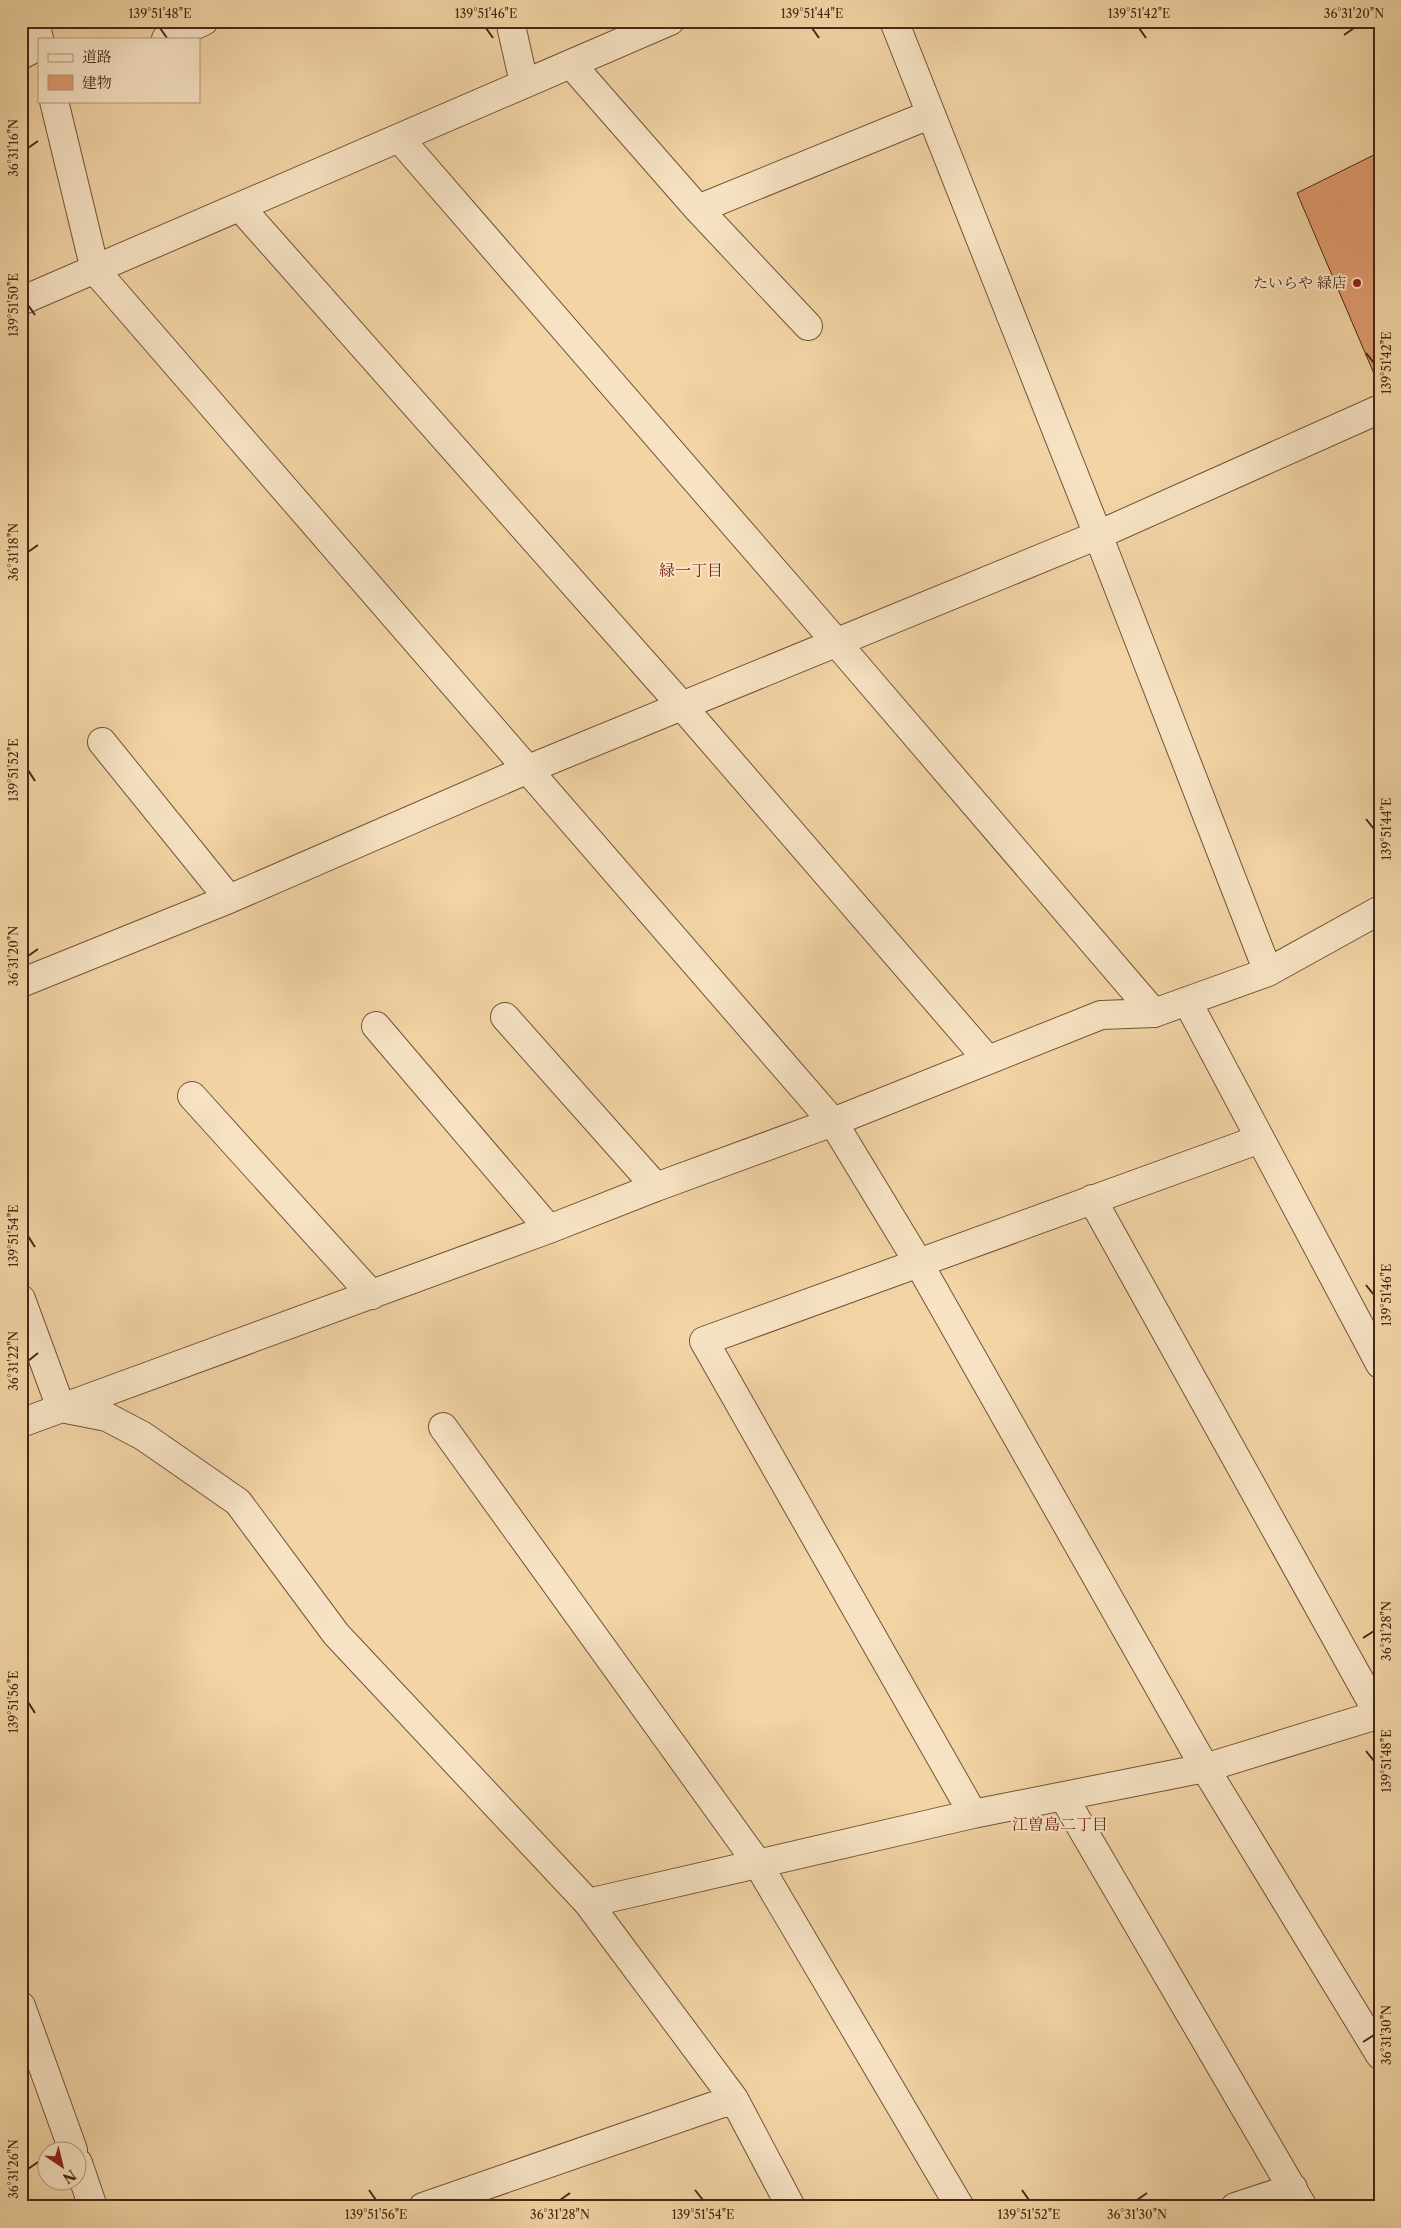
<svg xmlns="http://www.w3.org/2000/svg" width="1401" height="2228" viewBox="0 0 1401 2228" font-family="'Libre Caslon Text','Noto Serif JP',serif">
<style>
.building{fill:#e19c70;stroke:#472814}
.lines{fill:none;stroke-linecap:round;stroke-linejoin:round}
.minor-casing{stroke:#725338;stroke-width:30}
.minor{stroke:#f7e3c4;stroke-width:28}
.ticks{fill:none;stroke:#472814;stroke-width:2}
.poi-dot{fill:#8f2418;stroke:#f7e3c4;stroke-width:2}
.labels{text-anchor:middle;stroke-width:4;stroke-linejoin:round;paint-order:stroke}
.poi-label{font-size:15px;fill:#472814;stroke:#f7e3c4;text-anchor:end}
.neighbourhood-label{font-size:16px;fill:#7a1f14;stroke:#f7e3c4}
.neatline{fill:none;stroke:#472814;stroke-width:2}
.ticks-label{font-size:12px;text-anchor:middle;fill:#472814}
</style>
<rect width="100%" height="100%" fill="#f2d4a5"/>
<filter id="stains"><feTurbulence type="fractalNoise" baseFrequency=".004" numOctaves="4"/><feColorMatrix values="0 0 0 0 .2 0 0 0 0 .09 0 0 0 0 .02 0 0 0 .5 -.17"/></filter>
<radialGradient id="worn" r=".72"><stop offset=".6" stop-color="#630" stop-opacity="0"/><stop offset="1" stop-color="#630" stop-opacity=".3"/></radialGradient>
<path class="building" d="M 1380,152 L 1380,373 L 1375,376 L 1297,193 Z"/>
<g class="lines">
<g class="minor-casing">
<path id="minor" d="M 35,21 L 39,39
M 510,21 L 524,83
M 894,21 L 1098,535 L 1268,972
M 166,39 L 204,21
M 21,55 L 39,46
M 571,64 L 698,209 L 808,326
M 54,101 L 95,270 L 833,1122 L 918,1262 L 1205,1768 L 1380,2055
M 399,138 L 836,642 L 1154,1013
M 240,207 L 682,706 L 987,1059
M 698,209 L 929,115
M 21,301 L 670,21
M 102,742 L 229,899
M 21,983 L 229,899 L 526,770 L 1098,535 L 1380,409
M 1187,1001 L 1380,1364
M 505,1017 L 656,1187
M 376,1026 L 549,1229
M 192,1096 L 372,1295
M 1092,1199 L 1379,1715
M 21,1299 L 61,1408 L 107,1417 L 143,1436 L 238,1502 L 336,1634 L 588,1903 L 734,2099 L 791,2207
M 21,1423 L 549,1229 L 656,1187 L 833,1122 L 1101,1015 L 1154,1013 L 1268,972 L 1380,910
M 443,1427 L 758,1864 L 960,2207
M 1063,1796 L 1303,2207
M 973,1814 L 704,1341 L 1260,1139
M 588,1903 L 973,1814 L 1205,1768 L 1380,1714
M 21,2006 L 73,2150
M 78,2163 L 93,2207
M 423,2207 L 734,2099
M 1235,2207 L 1293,2188"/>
</g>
<use href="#minor" class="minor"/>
</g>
<path class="ticks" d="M 160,28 L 167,38M 486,28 L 493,38M 812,28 L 819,38M 1139,28 L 1146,38M 1344,35 L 1354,28M 28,148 L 38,141M 28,305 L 35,315M 1366,353 L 1374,363M 28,552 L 38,545M 28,770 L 35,781M 1366,819 L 1374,829M 28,956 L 38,949M 28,1236 L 35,1247M 1366,1285 L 1374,1295M 28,1361 L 38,1353M 1363,1638 L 1374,1631M 28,1702 L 35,1713M 1366,1751 L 1374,1761M 1363,2042 L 1374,2035M 28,2169 L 38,2162M 369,2190 L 376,2200M 695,2190 L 703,2200M 1022,2190 L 1029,2200M 560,2200 L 570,2193M 1137,2200 L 1147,2193"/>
<circle class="poi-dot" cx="1357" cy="283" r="5"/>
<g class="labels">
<g class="poi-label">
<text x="1347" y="288">たいらや 緑店</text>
</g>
<g class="neighbourhood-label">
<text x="691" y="576">緑一丁目</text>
<text x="1060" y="1830">江曽島二丁目</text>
</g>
</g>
<rect width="1401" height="2228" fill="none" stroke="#f2d4a5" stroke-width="55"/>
<rect x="38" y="38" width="162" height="65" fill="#f7e3c4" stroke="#b1987e"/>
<rect x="48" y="54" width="25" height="8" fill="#f7e3c4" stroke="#b1987e"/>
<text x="82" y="62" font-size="15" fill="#472814">道路</text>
<rect x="48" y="75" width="25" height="15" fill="#e19c70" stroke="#b1987e"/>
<text x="82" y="88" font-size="15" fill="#472814">建物</text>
<g transform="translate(62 2166) rotate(145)"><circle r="24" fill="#f7e3c4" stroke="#b1987e"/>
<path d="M0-4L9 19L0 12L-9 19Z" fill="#8f2418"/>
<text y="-8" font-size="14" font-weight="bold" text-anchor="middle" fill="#472814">N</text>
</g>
<rect x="28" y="28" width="1346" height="2172" class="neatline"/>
<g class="ticks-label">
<text x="160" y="18">139°51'48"E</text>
<text x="486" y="18">139°51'46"E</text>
<text x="812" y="18">139°51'44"E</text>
<text x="1139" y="18">139°51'42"E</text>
<text x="1354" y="18">36°31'20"N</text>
<text transform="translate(14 148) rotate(-90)" y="4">36°31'16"N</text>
<text transform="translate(14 305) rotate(-90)" y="4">139°51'50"E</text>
<text transform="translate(1387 363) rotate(-90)" y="4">139°51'42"E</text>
<text transform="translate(14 552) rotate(-90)" y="4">36°31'18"N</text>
<text transform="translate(14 770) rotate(-90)" y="4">139°51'52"E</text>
<text transform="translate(1387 829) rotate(-90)" y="4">139°51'44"E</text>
<text transform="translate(14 956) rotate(-90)" y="4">36°31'20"N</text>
<text transform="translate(14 1236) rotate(-90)" y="4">139°51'54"E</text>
<text transform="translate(1387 1295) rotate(-90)" y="4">139°51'46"E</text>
<text transform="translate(14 1361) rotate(-90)" y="4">36°31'22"N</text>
<text transform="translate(1387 1631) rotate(-90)" y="4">36°31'28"N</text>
<text transform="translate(14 1702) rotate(-90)" y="4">139°51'56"E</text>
<text transform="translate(1387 1761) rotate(-90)" y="4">139°51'48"E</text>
<text transform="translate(1387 2035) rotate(-90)" y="4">36°31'30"N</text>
<text transform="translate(14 2169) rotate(-90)" y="4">36°31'26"N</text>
<text x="376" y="2219">139°51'56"E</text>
<text x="560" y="2219">36°31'28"N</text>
<text x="703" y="2219">139°51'54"E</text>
<text x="1029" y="2219">139°51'52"E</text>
<text x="1137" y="2219">36°31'30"N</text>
</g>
<rect width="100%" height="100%" filter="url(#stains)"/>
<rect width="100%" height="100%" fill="url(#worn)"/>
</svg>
